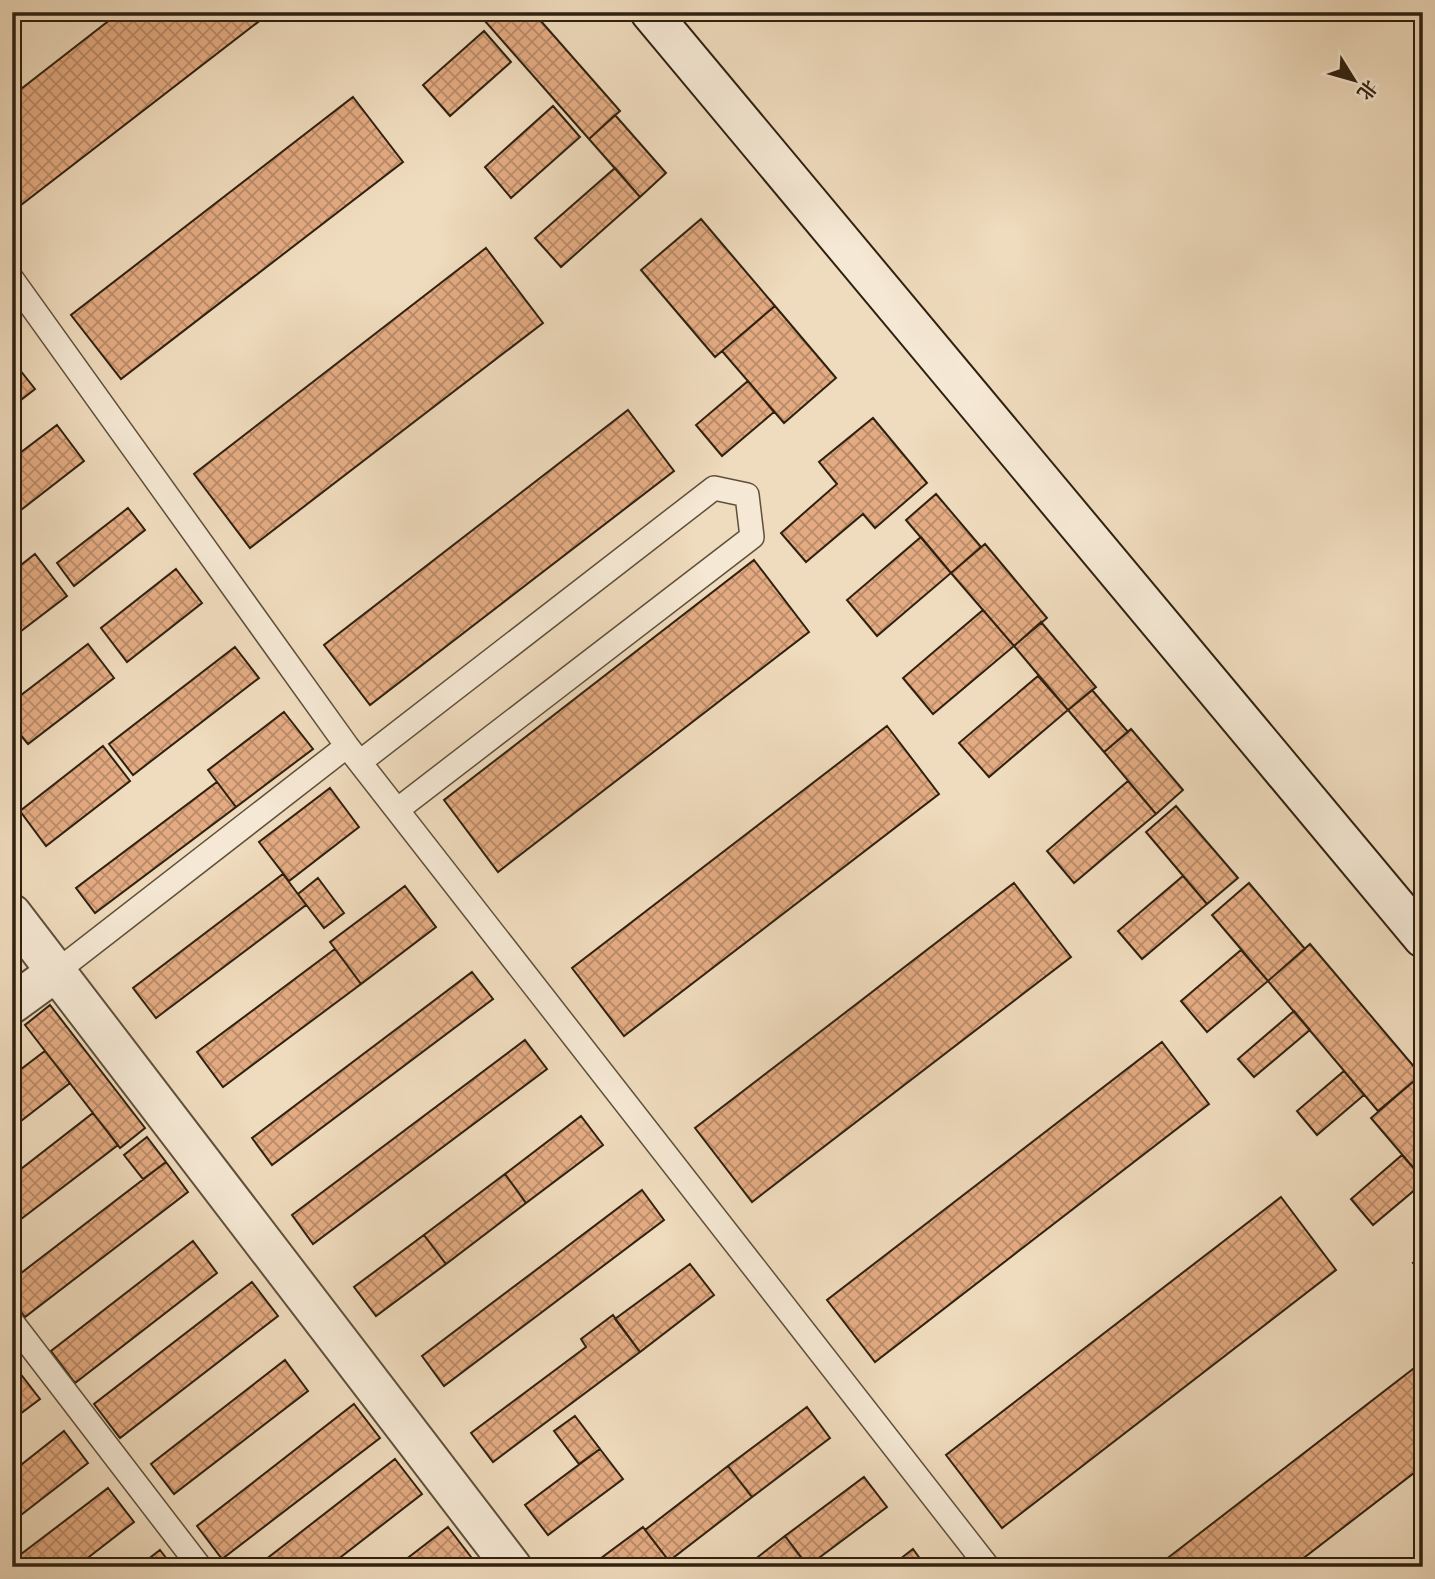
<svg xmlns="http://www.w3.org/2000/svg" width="1435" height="1579" viewBox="0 0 1435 1579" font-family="Alegreya,'Noto Serif SC',serif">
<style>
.building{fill:url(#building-cross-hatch);stroke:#2f2110;stroke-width:2}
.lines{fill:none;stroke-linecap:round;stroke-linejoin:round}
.lane-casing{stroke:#5f503b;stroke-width:26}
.street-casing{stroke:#5f503b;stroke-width:42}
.secondary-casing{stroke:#2f2110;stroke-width:42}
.lane{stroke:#f5e8d4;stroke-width:23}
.street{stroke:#f5e8d4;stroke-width:38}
.secondary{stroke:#f5e8d4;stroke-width:38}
</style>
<defs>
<pattern id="building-cross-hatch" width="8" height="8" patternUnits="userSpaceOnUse" patternTransform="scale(1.75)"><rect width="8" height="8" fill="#e4ab82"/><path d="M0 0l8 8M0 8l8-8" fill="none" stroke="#b98b69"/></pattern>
</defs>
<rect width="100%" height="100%" fill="#efdbbd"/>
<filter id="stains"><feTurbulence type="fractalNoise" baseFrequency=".00286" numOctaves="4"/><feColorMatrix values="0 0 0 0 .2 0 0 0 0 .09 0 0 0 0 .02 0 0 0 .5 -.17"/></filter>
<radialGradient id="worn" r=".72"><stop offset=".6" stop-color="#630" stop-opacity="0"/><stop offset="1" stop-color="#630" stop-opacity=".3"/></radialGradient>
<path class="building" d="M 120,12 L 271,12 L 12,212 L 12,96 Z
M 477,12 L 533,12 L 620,111 L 589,139 Z
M 484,31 L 511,62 L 450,116 L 423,85 Z
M 353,97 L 403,162 L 121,379 L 71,315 Z
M 553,106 L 580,137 L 511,198 L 485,167 Z
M 615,115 L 666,173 L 640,197 L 589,139 Z
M 615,168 L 640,197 L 561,267 L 535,238 Z
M 701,219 L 775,306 L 715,357 L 641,270 Z
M 486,248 L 543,323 L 250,548 L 194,474 Z
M 775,306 L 836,378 L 784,423 L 722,351 Z
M 12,360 L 35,389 L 12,407 Z
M 748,381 L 774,412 L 722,456 L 696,425 Z
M 628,410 L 674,471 L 370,705 L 324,645 Z
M 873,418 L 927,483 L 875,528 L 863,514 L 806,562 L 781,533 L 837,484 L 819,462 Z
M 57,425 L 84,461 L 12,517 L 12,459 Z
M 936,494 L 981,547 L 951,573 L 906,520 Z
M 128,508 L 145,530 L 74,586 L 57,563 Z
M 921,537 L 951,573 L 877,636 L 847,600 Z
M 985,544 L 1047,618 L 1014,646 L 951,573 Z
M 35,554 L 67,596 L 12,638 L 12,572 Z
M 754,560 L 809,632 L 498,872 L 444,800 Z
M 176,569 L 202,603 L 127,662 L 101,628 Z
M 983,610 L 1014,646 L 933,714 L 903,678 Z
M 1041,622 L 1096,687 L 1068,710 L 1014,646 Z
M 88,644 L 114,678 L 28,744 L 12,725 L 12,702 Z
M 235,647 L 259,678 L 133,775 L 109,744 Z
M 1038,676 L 1068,710 L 989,777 L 959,743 Z
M 1092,690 L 1128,732 L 1104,752 L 1068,710 Z
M 284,712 L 313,749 L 236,807 L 208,770 Z
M 887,726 L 939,794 L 624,1036 L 572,968 Z
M 1131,729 L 1183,790 L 1156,814 L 1104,752 Z
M 103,746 L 130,781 L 46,846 L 20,811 Z
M 1128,781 L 1156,814 L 1074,883 L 1047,851 Z
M 217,782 L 236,807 L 95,913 L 76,888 Z
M 330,788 L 359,827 L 289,881 L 259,842 Z
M 1176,806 L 1238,878 L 1207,904 L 1146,832 Z
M 283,874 L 306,905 L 156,1018 L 133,988 Z
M 1183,876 L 1207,904 L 1142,959 L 1118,931 Z
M 318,878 L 344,913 L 324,928 L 298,894 Z
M 1014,883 L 1071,957 L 752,1202 L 695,1128 Z
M 1249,883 L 1305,949 L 1268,981 L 1212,915 Z
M 405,886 L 436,927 L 361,984 L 330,942 Z
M 1310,944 L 1421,1075 L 1378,1111 L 1268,981 Z
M 335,949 L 361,984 L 223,1087 L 197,1052 Z
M 1241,950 L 1268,981 L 1207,1032 L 1181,1001 Z
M 472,972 L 493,999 L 272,1165 L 252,1138 Z
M 50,1005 L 145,1128 L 120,1148 L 25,1025 Z
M 1294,1011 L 1310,1030 L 1254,1077 L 1238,1059 Z
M 525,1040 L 547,1069 L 313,1244 L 292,1215 Z
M 1162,1042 L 1209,1104 L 875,1362 L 827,1300 Z
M 45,1051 L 70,1083 L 12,1128 L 12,1076 Z
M 1344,1071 L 1364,1095 L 1317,1135 L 1297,1111 Z
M 1421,1075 L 1423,1077 L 1423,1179 L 1371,1118 Z
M 93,1113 L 118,1145 L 12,1226 L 12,1176 Z
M 581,1116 L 603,1145 L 526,1203 L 505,1174 Z
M 147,1137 L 166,1162 L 143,1179 L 124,1155 Z
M 1402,1155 L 1423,1179 L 1423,1183 L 1373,1225 L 1351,1199 Z
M 166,1162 L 188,1192 L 25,1317 L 12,1300 L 12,1280 Z
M 505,1174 L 526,1203 L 446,1264 L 424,1235 Z
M 642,1190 L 664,1220 L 444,1386 L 422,1356 Z
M 1281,1197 L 1336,1270 L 1002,1528 L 946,1455 Z
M 424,1235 L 446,1264 L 376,1316 L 354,1287 Z
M 193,1241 L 217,1273 L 75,1383 L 51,1351 Z
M 1423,1255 L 1423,1275 L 1413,1263 Z
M 690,1264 L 714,1295 L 640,1352 L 615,1319 Z
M 252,1282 L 278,1316 L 120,1438 L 94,1404 Z
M 613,1315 L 640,1352 L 493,1462 L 471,1433 L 586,1347 L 581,1339 Z
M 285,1360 L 308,1391 L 174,1494 L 151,1464 Z
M 1422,1362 L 1423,1466 L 1292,1567 L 1156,1567 Z
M 16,1368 L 40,1399 L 12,1420 L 12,1371 Z
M 354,1404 L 380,1438 L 222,1559 L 197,1526 Z
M 807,1407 L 830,1438 L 752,1497 L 728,1466 Z
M 575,1416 L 600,1449 L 579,1464 L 554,1431 Z
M 64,1431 L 88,1463 L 12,1522 L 12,1472 Z
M 600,1449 L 623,1479 L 548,1535 L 525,1505 Z
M 395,1459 L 422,1494 L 328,1567 L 256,1567 Z
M 728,1466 L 752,1497 L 669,1561 L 645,1530 Z
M 864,1477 L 887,1507 L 808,1566 L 785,1536 Z
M 108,1488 L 134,1522 L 76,1567 L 12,1567 L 12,1561 Z
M 448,1527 L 471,1557 L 459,1567 L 396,1567 Z
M 643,1527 L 669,1561 L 660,1567 L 589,1567 Z
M 785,1536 L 808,1567 L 745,1567 Z
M 913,1549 L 926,1567 L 890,1567 Z
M 160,1550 L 173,1567 L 138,1567 Z"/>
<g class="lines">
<g class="lane-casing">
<path id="lane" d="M 12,279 L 347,746 L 988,1567
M 360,762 L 714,488 L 747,495 L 752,537 L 397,810
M 56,972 L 347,746
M 12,1322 L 200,1567"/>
</g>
<g class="street-casing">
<path id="street" d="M 12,914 L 512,1567
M 12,1004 L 56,972"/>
</g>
<g class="secondary-casing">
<path id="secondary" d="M 650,12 L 1423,938"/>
</g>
<use href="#lane" class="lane"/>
<use href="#street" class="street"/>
<use href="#secondary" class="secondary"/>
</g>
<rect width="1435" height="1579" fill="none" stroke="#efdbbd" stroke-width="42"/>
<rect x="14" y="14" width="1407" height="1551" fill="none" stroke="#2f2110" stroke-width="3.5"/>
<rect x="21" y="21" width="1393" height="1537" fill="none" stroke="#2f2110" stroke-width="2"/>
<g transform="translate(1354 80) rotate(127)" stroke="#f5e8d4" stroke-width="5" paint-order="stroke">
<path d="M0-5L12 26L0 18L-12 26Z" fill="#2f2110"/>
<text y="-10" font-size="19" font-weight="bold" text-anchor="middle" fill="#2f2110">北</text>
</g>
<rect width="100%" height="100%" filter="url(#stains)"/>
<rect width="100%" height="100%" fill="url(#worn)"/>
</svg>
